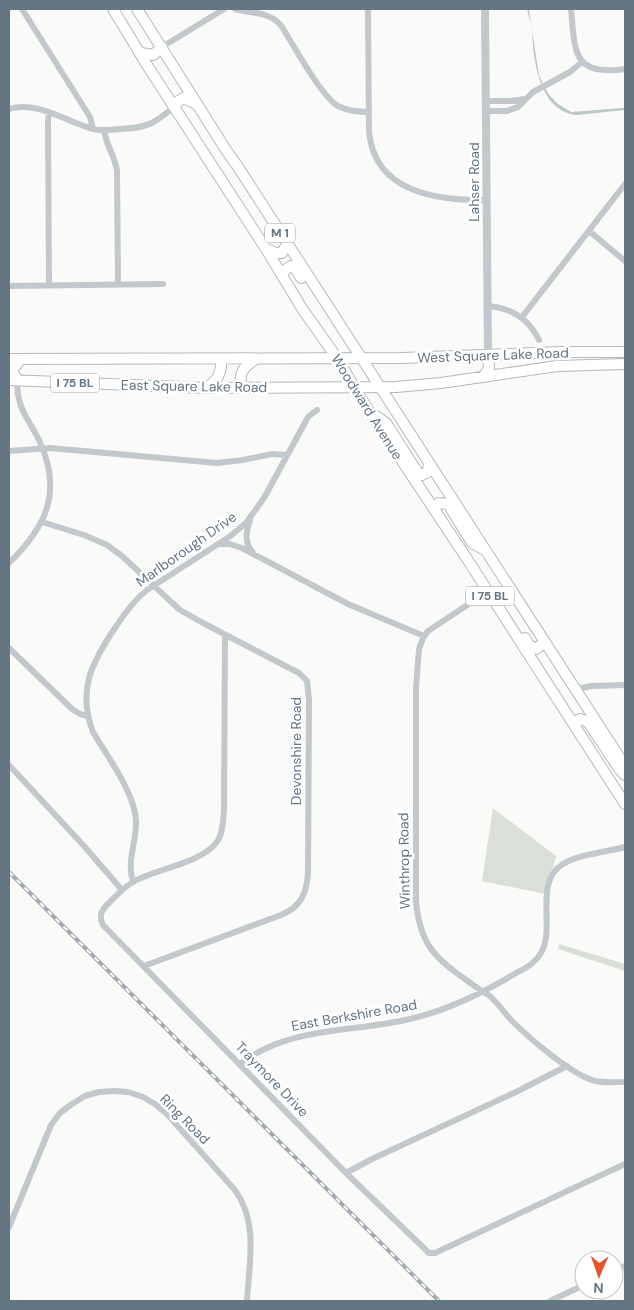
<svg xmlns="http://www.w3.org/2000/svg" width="634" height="1310" viewBox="0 0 634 1310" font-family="'DM Sans',sans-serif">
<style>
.green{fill:#dadfd7}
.water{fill:#bbc7cb}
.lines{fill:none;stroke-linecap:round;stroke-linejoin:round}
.primary-casing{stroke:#b5babe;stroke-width:12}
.trunk-casing{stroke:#b4b9bd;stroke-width:12}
.minor{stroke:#c3c8cc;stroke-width:6}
.tertiary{stroke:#c3c8cc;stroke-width:8}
.primary{stroke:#fff;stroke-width:10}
.trunk{stroke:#fff;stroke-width:10}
.rail-casing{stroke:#a2aab0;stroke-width:4}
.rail{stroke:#fff;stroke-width:2;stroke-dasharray:5.5;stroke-linecap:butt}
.labels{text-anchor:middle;stroke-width:5;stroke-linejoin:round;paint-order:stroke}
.shield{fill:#fff;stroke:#939fa8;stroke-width:1}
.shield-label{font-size:12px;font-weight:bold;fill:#657683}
.street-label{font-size:14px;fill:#657683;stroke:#fff}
</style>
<rect width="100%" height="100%" fill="#fafaf8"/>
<path class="green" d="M 493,808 L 556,856 L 545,894 L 482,881 Z
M 559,944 L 625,964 L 625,971 L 558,949 Z"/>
<path class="water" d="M 527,9 L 529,10 L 539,76 L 549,95 L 558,104 L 571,112 L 623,108 L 625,108 L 625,110 L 576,115 C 538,110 533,58 532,28 C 531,22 528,15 527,9 Z"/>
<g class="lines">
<g class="primary-casing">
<path id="primary" d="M 113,9 L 145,62 L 266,249 L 303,310 L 337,358 L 365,405 L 471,565 L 625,804
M 137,9 L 226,150 L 238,167 L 625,766
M 141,53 L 153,55 L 162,47
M 175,106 L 178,101 L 184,98 L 196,104
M 266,249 L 276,253 L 282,253 L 287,244
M 282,276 L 285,270 L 291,266 L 295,268 L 301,278
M 373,414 L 386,423 L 418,473 L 422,475 L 428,472 L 429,463
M 434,510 L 439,503 L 448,504 L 472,543 L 483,549
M 525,638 L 529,645 L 536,649 L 545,642
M 575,726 L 578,720 L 581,719 L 588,722 L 620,770 L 625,775"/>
</g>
<g class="trunk-casing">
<path id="trunk" d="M 9,359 L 402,358 L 561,352 L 625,352
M 483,377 L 489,368 L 488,355
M 9,380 L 207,388 L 396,387 L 441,383 L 557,366 L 625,364
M 17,380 L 14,374 L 13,369 L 21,359
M 207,388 C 218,379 222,373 221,359
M 242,388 C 238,373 243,367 256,359"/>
</g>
<path class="minor" d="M 22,9 L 90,117 L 93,129
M 235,9 C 252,14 271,11 282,27 C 294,46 321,96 338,106 C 348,111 358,112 369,112
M 368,9 L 369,131 C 374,193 438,201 487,200
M 571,9 C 575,51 572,77 625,69
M 162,47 L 224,9
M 486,101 L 510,101 L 525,99
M 9,109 C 38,100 66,122 93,129 C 102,131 111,130 120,129 C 147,128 154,124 175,106
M 486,111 L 507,111 L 518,107 L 533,92 L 570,72 L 582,62
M 49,112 L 48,121 L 49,285
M 104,130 C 106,145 115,156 117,171 L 118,284
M 589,231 L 625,261
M 9,286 L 163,284
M 488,306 C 511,308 529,319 539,340
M 522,317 L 625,184
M 9,451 L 50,448 L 217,463 L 243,460 L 272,454 L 287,455
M 250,520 C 246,532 244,542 253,553
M 42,522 L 84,535 L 107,545 L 122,556 L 180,610 L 203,623 L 299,673 L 307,681 L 309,700 L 308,872 C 307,893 301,907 281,915 L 144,966
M 221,544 L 230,544 L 242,548 L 348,604 L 424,636
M 9,563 C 47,526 63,491 39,440 C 27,416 17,409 17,380
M 487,592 L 428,631 L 423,638 L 419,649 L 416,688 L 416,901 C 420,950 440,961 476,987 C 481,991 487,993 492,998 C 499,1005 505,1013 512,1021 C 529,1038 572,1075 595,1081 C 605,1083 615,1082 625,1082
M 225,635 L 224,810 C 223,821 223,834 216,843 C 201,863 155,869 133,882 C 124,887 117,895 110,902 C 102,909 98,915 103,925 L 346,1173 L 429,1253 L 435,1253 L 625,1164
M 9,648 L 72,709 L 80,714 L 88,716
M 576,689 L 592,686 L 625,685
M 9,765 L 84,846 L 122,890
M 133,881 C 126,863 137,840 136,821 C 135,793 107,756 93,732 C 77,690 92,662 115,628 C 124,614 133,601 147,590 L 229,537 L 246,523 L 264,498 L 308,417 L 317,410
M 240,1064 C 291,1025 355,1033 414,1018 C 451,1009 486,991 518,972 C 527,968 536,961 541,953 C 556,928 533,882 563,864 C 579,854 607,852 625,847
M 346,1173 L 372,1159 L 518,1091 L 567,1066
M 9,1227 L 51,1125 L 60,1113 L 72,1104 L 85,1096 L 99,1092 L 114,1091 L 128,1092 L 143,1097 L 155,1104 L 167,1114 L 234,1189 C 259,1221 249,1264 247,1301
M 614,1271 L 625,1266
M 550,1301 L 584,1285"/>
<path class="tertiary" d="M 485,9 L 488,355"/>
<use href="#primary" class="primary"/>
<use href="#trunk" class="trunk"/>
<g class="rail-casing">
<path id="rail" d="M 9,872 L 439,1301"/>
</g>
<use href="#rail" class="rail"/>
</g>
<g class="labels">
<g class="shield">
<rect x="265" y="223.5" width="30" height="19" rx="4"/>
<rect x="51" y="373.5" width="48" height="19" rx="4"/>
<rect x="466" y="586.5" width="48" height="19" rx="4"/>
</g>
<g class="shield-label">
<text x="280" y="237">M 1</text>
<text x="75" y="387">I 75 BL</text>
<text x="490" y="600">I 75 BL</text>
</g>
<g class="street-label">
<text transform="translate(474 182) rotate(-90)" y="5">Lahser Road</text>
<text transform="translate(493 355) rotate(-2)" y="5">West Square Lake Road</text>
<text transform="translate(194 386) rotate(1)" y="5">East Square Lake Road</text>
<text transform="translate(367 407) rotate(58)" y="5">Woodward Avenue</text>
<text transform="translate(186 549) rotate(-35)" y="5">Marlborough Drive</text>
<text transform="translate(296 751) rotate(-90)" y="5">Devonshire Road</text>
<text transform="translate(404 861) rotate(-91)" y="5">Winthrop Road</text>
<text transform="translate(354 1015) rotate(-10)" y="5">East Berkshire Road</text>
<text transform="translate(272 1079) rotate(46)" y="5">Traymore Drive</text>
<text transform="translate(185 1119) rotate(45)" y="5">Ring Road</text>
</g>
</g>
<rect width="634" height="1310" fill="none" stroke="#657683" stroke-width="20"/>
<g transform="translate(599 1275) rotate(182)"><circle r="24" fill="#ffffff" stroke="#c1c8cd"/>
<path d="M0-4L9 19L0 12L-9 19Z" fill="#e4572e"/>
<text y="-8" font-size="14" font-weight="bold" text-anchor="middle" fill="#657683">N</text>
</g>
</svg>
